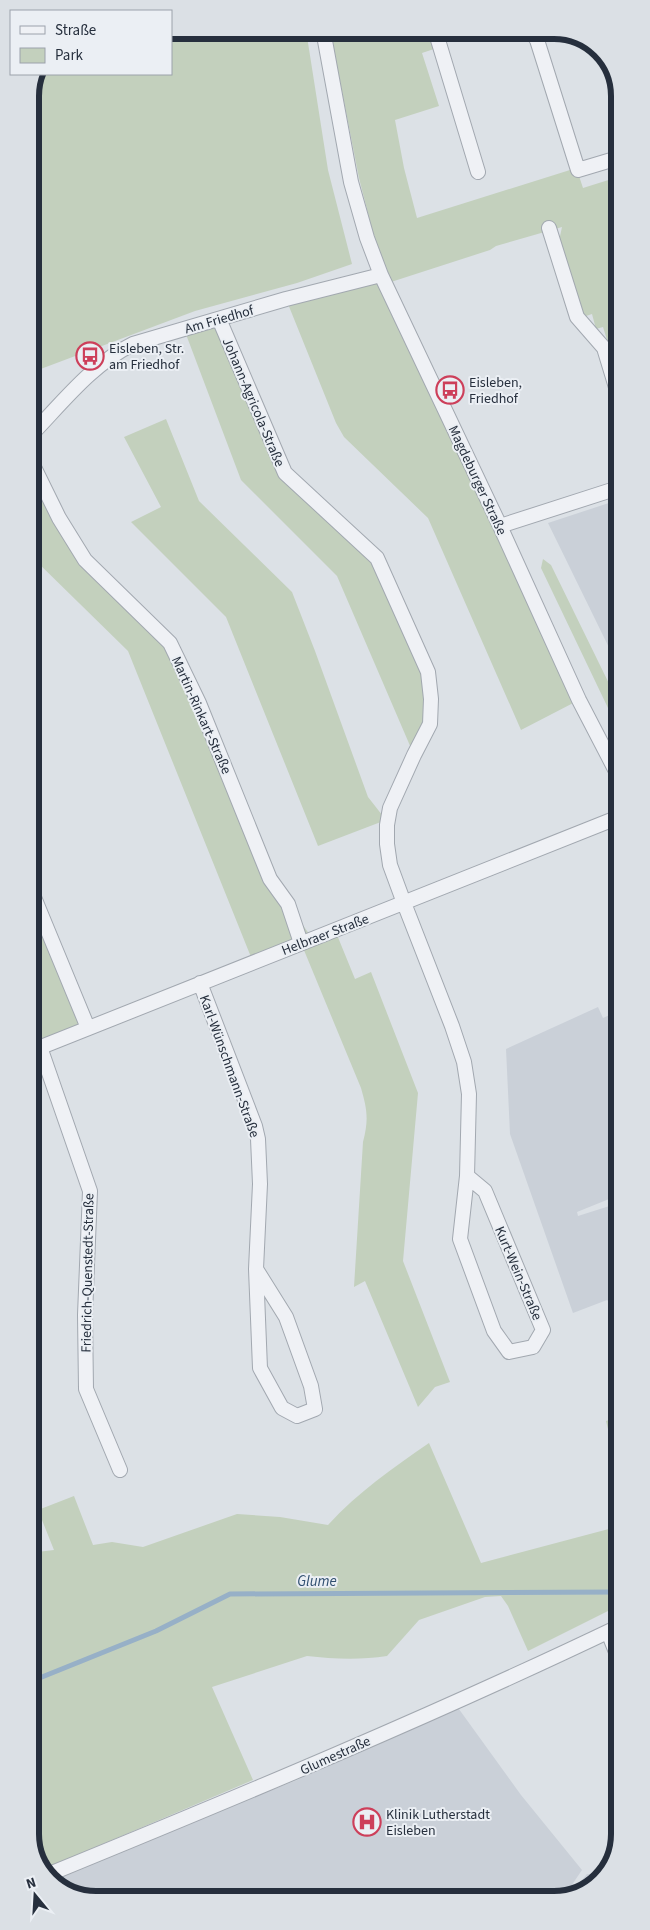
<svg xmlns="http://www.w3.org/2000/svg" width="650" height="1930" viewBox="0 0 650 1930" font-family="'Source Sans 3',sans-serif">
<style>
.built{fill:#cad0d8}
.green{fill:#c3d0bd}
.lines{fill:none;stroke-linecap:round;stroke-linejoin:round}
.stream{stroke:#97b0c7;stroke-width:5}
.street-casing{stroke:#a2a8b0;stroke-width:16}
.street{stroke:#eff1f5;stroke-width:14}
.labels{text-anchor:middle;stroke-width:4;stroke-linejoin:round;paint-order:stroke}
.street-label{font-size:14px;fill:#262f3d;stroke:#ebeff4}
.poi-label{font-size:14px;fill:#262f3d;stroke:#ebeff4;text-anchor:start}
.water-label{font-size:15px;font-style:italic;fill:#304f70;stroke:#ebeff4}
.rim{fill:none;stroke:#262f3d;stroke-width:6}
</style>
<rect width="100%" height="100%" fill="#dce1e6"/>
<path class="built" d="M 618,500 L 619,668 L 548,523 Z
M 598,1007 L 603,1018 L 614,1013 L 619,1024 L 619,1195 L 577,1212 L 578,1216 L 619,1203 L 619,1312 L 607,1300 L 573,1313 L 510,1134 L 506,1049 Z
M 456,1705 L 521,1795 L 582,1870 L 563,1898 L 91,1900 L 53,1884 L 50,1880 L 123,1849 L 297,1780 Z
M 587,1874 L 606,1875 L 571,1898 L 567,1898 Z"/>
<path class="green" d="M 171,30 L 306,30 L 328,170 L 352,264 L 297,283 L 195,311 L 30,373 L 30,92 L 38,74 L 171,74 Z
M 330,30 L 428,30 L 434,49 L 422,53 L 439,106 L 395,120 L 404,168 L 417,218 L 570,170 L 578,173 L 583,188 L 618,177 L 618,375 L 603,327 L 596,329 L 592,314 L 583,317 L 559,241 L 562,227 L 496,246 L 490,250 L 391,282 L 373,233 L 359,178 Z
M 381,275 L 579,700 L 521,730 L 428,518 L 344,437 L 336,423 L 286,299 Z
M 219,319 L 278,459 L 377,558 L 431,699 L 414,755 L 337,576 L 241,480 L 184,329 Z
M 166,419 L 199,501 L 292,592 L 315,651 L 368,797 L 386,820 L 318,846 L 226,617 L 131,522 L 161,507 L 124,437 Z
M 31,461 L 85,560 L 170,643 L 270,879 L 312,938 L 335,930 L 355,979 L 371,972 L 418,1093 L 403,1261 L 450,1382 L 435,1387 L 418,1407 L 365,1281 L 354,1287 L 363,1142 C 369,1119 367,1109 361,1088 L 301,943 L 253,962 L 128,651 L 31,556 Z
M 543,559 L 551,565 L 619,704 L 619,731 L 541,568 Z
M 31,890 L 88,1028 L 31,1051 Z
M 619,1416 L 620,1477 L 606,1421 Z
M 429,1443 L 481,1563 L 620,1526 L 620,1605 L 528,1651 L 508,1606 L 501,1596 L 485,1597 L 419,1620 L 387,1656 C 361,1660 333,1659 307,1656 L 212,1687 L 253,1780 L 44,1869 L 32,1851 L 32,1550 L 37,1552 L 54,1550 L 38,1510 L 74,1496 L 93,1545 L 112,1542 L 143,1547 L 237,1514 L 280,1517 L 328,1525 C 358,1492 393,1468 429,1443 Z"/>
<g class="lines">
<path class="stream" d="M 32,1681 L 156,1631 L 230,1594 L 620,1592"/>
<g class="street-casing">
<path id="street" d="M 323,30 L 351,182 L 367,238 L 381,275 L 500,526 L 579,700 L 619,777
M 435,30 L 478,172
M 530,30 L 537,40 L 578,170 L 618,158
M 549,228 L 577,317 L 604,348 L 618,394
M 219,319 L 285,473 L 377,558 L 428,672 L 431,699 L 430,724 L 414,755 L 390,808 L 387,825 L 387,844 L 390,865 L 404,903 L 452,1026 L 464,1062 L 469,1094 L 467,1176 L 460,1239 L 494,1331 L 509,1352 L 533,1347 L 543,1330 L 485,1191 L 467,1176
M 31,435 C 62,403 92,364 133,344 L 286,299 L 381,275
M 31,461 L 59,518 L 85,560 L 170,643 L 199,703 L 270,879 L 288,904 L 301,943
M 500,526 L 618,488
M 31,890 L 88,1028
M 200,983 L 255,1126 L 258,1139 L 260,1184 L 256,1269 L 260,1368 L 282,1408 L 297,1416 L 315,1409 L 311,1386 L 286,1317 L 256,1269
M 40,1047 L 90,1191 L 85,1315 L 86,1389 L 120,1470
M 31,1051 L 619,817
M 608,1632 L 620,1662
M 47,1875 C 240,1796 432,1716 620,1626"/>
</g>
<use href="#street" class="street"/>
</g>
<defs>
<g id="bus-ring" transform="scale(1.4375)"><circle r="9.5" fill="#ebeff4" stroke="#cd3f5a" stroke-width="1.5"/><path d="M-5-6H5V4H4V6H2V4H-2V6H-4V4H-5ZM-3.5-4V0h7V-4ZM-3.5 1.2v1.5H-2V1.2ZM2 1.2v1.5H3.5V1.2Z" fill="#cd3f5a"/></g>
<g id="hospital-ring" transform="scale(1.4375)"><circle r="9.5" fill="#ebeff4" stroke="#cd3f5a" stroke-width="1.5"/><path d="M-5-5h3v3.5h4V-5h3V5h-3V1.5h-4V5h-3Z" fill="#cd3f5a"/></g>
</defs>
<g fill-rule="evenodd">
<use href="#bus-ring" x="90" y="356"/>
<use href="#bus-ring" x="450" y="390"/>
<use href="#hospital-ring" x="367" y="1822"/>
</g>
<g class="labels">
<g class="street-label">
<text transform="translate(219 319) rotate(-16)" y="5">Am Friedhof</text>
<text transform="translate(254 402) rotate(67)" y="5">Johann-Agricola-Straße</text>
<text transform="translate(478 480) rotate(65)" y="5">Magdeburger Straße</text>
<text transform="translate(202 715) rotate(66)" y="5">Martin-Rinkart-Straße</text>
<text transform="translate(325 934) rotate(-21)" y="5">Helbraer Straße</text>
<text transform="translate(230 1066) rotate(70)" y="5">Karl-Wünschmann-Straße</text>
<text transform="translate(87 1273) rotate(-89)" y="5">Friedrich-Quenstedt-Straße</text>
<text transform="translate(519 1273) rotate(67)" y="5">Kurt-Wein-Straße</text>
<text transform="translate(335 1755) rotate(-24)" y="5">Glumestraße</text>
</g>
<g class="poi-label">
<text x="109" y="353">Eisleben, Str.<tspan x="109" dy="16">am Friedhof</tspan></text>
<text x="469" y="387">Eisleben,<tspan x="469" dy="16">Friedhof</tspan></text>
<text x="386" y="1819">Klinik Lutherstadt<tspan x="386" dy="16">Eisleben</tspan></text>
</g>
<g class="water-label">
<text x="317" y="1586">Glume</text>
</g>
</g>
<path d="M0 0H650V1930H0ZM96 39H554A57 57 0 0 1 611 96V1834A57 57 0 0 1 554 1891H96A57 57 0 0 1 39 1834V96A57 57 0 0 1 96 39Z" fill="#dbe0e5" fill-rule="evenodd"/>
<path class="rim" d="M96 39H554A57 57 0 0 1 611 96V1834A57 57 0 0 1 554 1891H96A57 57 0 0 1 39 1834V96A57 57 0 0 1 96 39Z"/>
<rect x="10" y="10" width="162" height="65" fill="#ebeff4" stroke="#9ca2ab"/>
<rect x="20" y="26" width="25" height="8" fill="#eff1f5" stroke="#9ca2ab"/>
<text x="55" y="35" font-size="15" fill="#262f3d">Straße</text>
<rect x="20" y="48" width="25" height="15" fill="#c3d0bd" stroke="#9ca2ab"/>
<text x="55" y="60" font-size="15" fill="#262f3d">Park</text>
<g transform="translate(35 1895) rotate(342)" stroke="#ebeff4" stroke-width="4" paint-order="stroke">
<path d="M0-4L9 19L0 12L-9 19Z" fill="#262f3d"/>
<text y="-8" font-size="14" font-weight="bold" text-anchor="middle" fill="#262f3d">N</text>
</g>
</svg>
